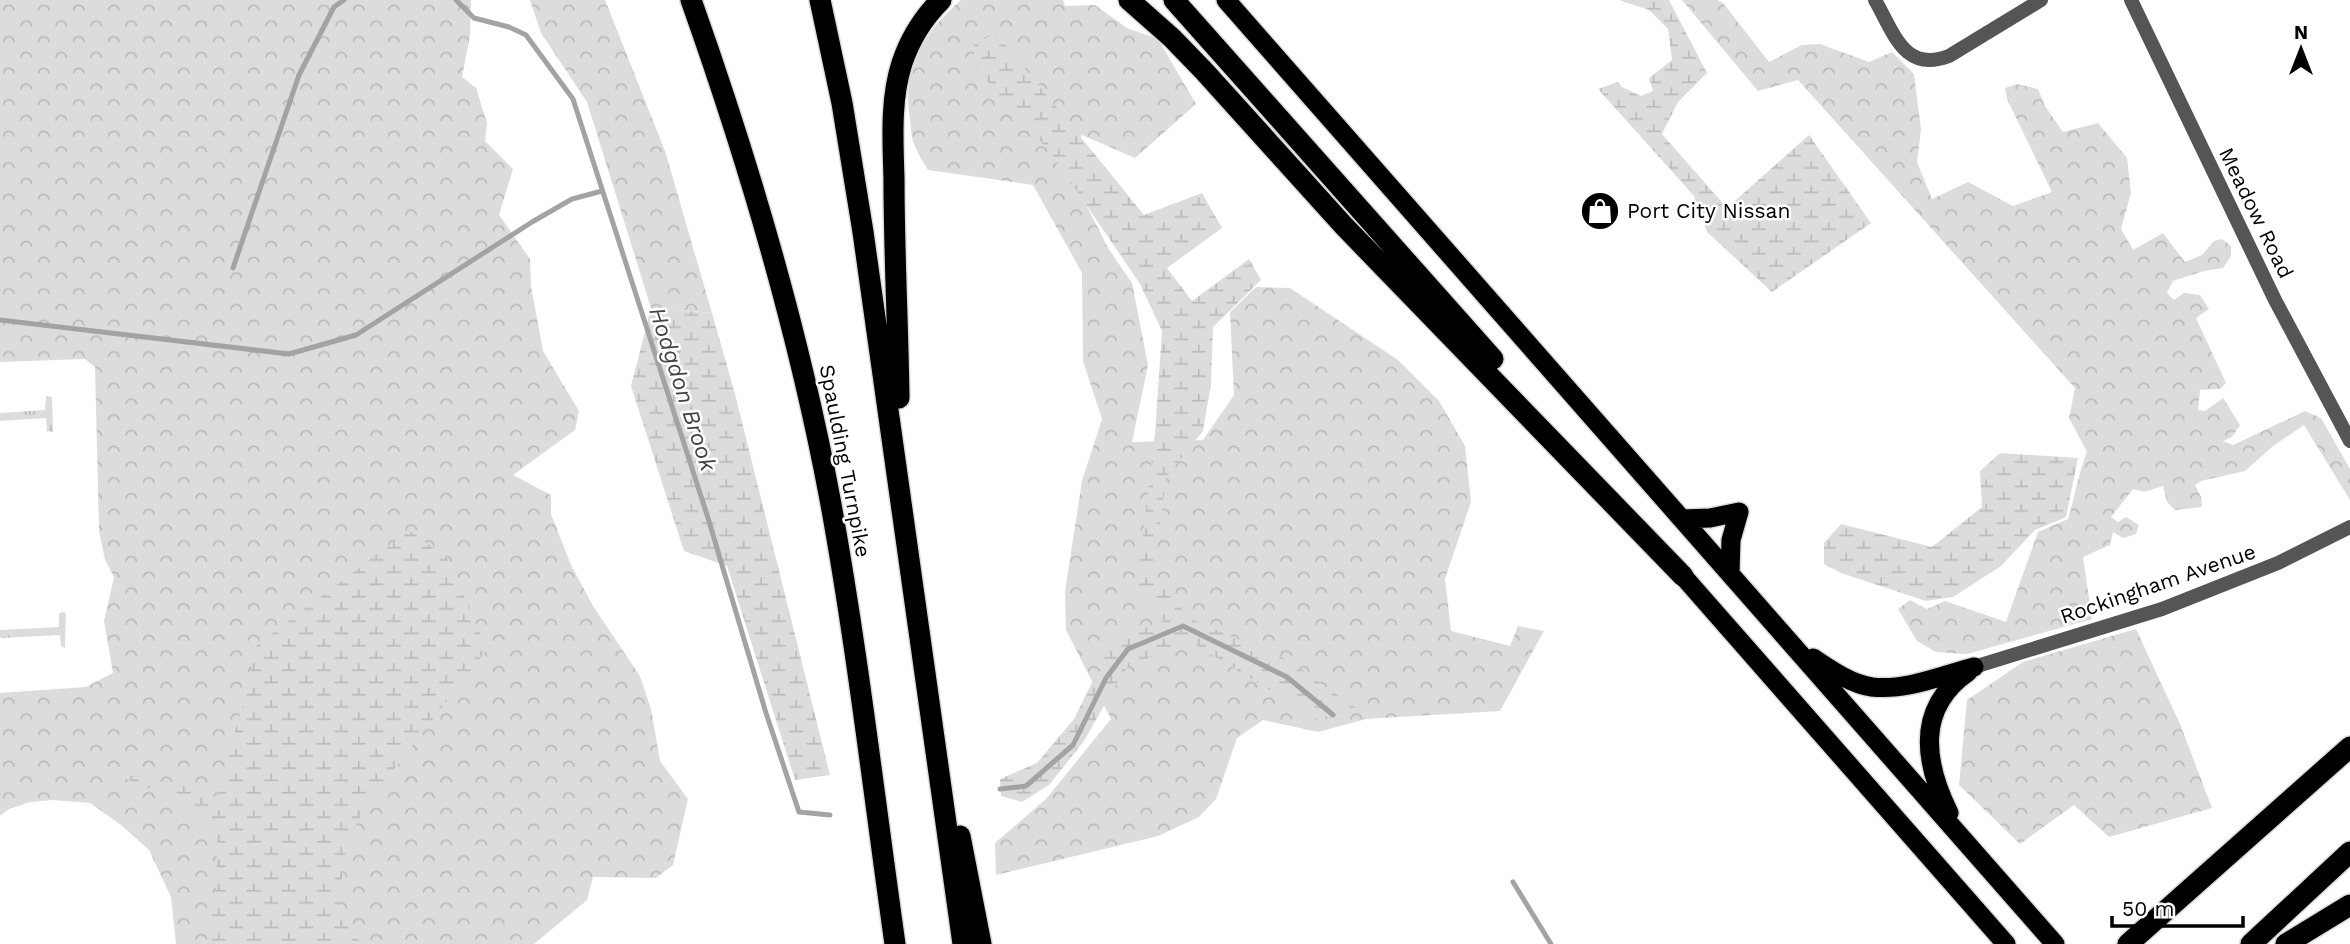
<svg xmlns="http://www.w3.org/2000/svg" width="2350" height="944" viewBox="0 0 2350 944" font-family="'Work Sans',sans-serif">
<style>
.grass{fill:url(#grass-tufts)}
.forest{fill:url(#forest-crowns)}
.wetland{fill:url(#wetland-marsh)}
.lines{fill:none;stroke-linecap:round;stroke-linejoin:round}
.stream{stroke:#a3a3a3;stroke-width:5}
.trunk-casing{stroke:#dbdbdb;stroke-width:22}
.motorway-casing{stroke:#dbdbdb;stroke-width:24}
.minor{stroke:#555;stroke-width:14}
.tertiary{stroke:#555;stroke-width:14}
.trunk{stroke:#000;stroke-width:19}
.motorway{stroke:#000;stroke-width:21}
.labels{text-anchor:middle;stroke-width:5;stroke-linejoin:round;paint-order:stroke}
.poi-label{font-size:21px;fill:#000;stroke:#fff;text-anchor:start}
.street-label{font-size:21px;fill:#000;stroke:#fff}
.water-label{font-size:23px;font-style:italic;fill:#444;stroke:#fff}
</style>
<defs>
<pattern id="grass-tufts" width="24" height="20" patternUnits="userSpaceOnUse" patternTransform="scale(1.75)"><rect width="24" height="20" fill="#dcdcdc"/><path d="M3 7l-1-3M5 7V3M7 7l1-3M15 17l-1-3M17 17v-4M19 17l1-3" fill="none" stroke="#bbb"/></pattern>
<pattern id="forest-crowns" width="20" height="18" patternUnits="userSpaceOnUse" patternTransform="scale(1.75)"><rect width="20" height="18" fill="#dcdcdc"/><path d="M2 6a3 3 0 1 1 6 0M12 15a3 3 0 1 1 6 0" fill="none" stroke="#bbb"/></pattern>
<pattern id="wetland-marsh" width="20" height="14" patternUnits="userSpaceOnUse" patternTransform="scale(1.75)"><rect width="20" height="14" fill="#dcdcdc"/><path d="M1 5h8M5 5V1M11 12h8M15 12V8" fill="none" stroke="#bbb"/></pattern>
</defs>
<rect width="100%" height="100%" fill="#fff"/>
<path class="grass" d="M 49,396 L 52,398 L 53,432 L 47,431 L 46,418 L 0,421 L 0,413 L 45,410 L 46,397 Z
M 62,612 L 66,613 L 65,648 L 61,646 L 60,635 L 0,638 L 0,630 L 59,627 L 59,614 Z"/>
<path class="forest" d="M 0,0 L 471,0 L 470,36 L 462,77 L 476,88 L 487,123 L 485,141 L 513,169 L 499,215 L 530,259 L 531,286 L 543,351 L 579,411 L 575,430 L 513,475 L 551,495 L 551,514 L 571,565 L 593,606 L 640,676 L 651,709 L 660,761 L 688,799 L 673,865 L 656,878 L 593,877 L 587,900 L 534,944 L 176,944 L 171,897 L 149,850 L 121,825 L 90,803 L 53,800 L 30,802 L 9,809 L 0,816 L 0,693 L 86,687 L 113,673 L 104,621 L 114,577 L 105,560 L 99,531 L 95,367 L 85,359 L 0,362 Z
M 530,0 L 605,0 L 665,151 L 712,313 L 651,308 L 587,102 L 541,33 Z
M 961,0 L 1063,0 L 1065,6 L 1095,5 L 1127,28 L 1158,39 L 1196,104 L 1135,158 L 1082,135 L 1065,163 L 1108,248 L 1132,283 L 1148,365 L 1132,442 L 1203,440 L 1234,395 L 1230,312 L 1256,287 L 1290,288 L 1398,360 L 1439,401 L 1465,446 L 1471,502 L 1445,579 L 1451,631 L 1510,646 L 1518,626 L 1544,631 L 1500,711 L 1366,719 L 1318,732 L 1263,720 L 1237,738 L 1216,799 L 1199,817 L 1158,836 L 996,875 L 995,843 L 1046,799 L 1111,719 L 1066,630 L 1065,591 L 1082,481 L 1102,419 L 1083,361 L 1082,273 L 1033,185 L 928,170 C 923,162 918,154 915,146 C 911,138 911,128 910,119 C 901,69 924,32 961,0 Z
M 1682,0 L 1717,0 L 1723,3 L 1769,62 L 1802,45 L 1820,44 L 1869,62 L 1892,52 L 1914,74 L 1921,129 L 1917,162 L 1932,199 L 1968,182 L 2013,206 L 2052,192 L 2007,99 L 2005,88 L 2017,84 L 2038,89 L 2045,106 L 2063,132 L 2098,123 L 2127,158 L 2131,193 L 2121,229 L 2133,250 L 2163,233 L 2185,262 L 2202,255 L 2214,241 L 2222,239 L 2231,246 L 2231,256 L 2223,268 L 2204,271 L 2173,281 L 2167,293 L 2174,300 L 2184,293 L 2200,295 L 2209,309 L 2196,318 L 2226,383 L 2220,389 L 2200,390 L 2198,410 L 2205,411 L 2223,398 L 2240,425 L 2232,437 L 2223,441 L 2233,445 L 2305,411 L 2321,418 L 2350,469 L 2350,500 L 2304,425 L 2273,446 L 2245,471 L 2201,481 L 2195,485 L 2201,497 L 2202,507 L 2175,510 L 2167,502 L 2163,486 L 2144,492 L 2133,489 L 2111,517 L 2118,522 L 2126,517 L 2139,525 L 2136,534 L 2123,538 L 2113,532 L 2110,545 L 2083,557 L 2092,619 L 1967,654 L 1936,652 L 1917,641 L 1898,609 L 1910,600 L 1927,609 L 1945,601 L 2006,622 L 2038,532 L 2068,519 C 2075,497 2078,474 2087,452 L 2069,418 L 2075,388 L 1798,80 L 1758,91 Z
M 2136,629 L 2180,724 L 2212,808 L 2109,837 L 2074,805 L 2020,844 L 1959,785 L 1967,700 L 2023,662 Z"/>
<path class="wetland" d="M 1619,0 L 1669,0 L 1707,73 L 1678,102 L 1662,134 L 1727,208 L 1809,135 L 1871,223 L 1772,292 L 1707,232 L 1694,196 L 1598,89 L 1618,82 L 1622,87 L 1641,96 L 1653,91 L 1649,78 L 1672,60 L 1668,29 L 1649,10 Z
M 996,33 L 1144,215 L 1202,193 L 1222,228 L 1167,268 L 1192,301 L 1249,259 L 1261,280 L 1213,327 L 1211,384 L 1203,431 L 1166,477 L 1154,576 L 1189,618 L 1288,660 L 1356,708 L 1317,719 L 1186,639 L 1125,669 L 1084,741 L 1049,785 L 1022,802 L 1001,796 L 1000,779 L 1037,763 L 1074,719 L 1114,638 L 1164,621 L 1136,591 L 1155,433 L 1162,331 L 1140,284 L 1051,153 L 974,66 L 974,44 Z
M 651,308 L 712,313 L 735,394 L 830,775 L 795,780 L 727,566 L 684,551 L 631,386 Z
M 2000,453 L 2078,458 L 2066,517 L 2035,530 L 2001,566 L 1953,597 L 1926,601 L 1841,573 L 1824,564 L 1824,543 L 1841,524 L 1932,547 L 1982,507 L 1980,471 Z
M 409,530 L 447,558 L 487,649 L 365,807 L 347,844 L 338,905 L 355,938 L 366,944 L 208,944 L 216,887 L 217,840 L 209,825 L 163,794 L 115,774 L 172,782 L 219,799 L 231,744 L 241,712 L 257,645 Z"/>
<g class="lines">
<path class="stream" d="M 456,0 L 474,18 L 509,27 L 526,35 L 573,99 L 708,518 L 766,713 L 799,812 L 830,815
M 233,268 L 299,75 L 334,7 L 344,0
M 0,320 L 289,354 L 356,335 L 532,222 L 572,199 L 602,191
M 1000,789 L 1026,786 L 1073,745 L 1106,678 L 1128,649 L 1183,626 L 1287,677 L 1333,715
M 1513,882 L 1551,944"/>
<g class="trunk-casing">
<path id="trunk" d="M 1226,0 L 2055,944
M 1683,519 L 1710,518 L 1739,512 L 1731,540 L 1730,573
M 1683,576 L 2006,944
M 1813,658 C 1831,670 1851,684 1872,687 C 1906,691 1943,675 1974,667
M 1949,813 C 1924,762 1916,708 1968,672"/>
</g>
<g class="motorway-casing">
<path id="motorway" d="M 691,0 C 749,163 798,329 830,499 C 857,646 874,796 895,944
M 820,0 L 842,103 L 863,232 L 963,944
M 1129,0 L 1172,38 L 1204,71 L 1344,226 L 1683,576
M 1174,0 L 1493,359
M 899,398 C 898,325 894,252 894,179 C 893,141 890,100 902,63 C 910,39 923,18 941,0
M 960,836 L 981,944
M 2128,944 L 2350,747
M 2251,944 L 2350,852
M 2286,944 L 2350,905"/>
</g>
<path class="minor" d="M 1875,0 C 1894,33 1904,73 1949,56 L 2041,0
M 2131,0 L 2275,300 L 2350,441"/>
<path class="tertiary" d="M 1974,667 L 2162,609 L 2278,563 L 2350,527"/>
<use href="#trunk" class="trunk"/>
<use href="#motorway" class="motorway"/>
</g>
<defs>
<g id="shop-disc" transform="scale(2.0125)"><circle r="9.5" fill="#000" stroke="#fff"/><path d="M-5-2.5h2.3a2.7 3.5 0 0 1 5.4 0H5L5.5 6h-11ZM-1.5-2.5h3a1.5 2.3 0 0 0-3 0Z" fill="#fff"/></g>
</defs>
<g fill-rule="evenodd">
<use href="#shop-disc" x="1600" y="211"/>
</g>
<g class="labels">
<g class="poi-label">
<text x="1627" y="218">Port City Nissan</text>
</g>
<g class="street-label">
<text transform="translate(2256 213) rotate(64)" y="7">Meadow Road</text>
<text transform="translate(845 461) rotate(79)" y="7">Spaulding Turnpike</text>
<text transform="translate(2158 584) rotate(-19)" y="7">Rockingham Avenue</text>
</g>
<g class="water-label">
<text transform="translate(683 389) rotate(72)" y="8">Hodgdon Brook</text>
</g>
</g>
<g transform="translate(2301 49)" stroke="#ffffff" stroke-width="5" paint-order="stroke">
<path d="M0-5L12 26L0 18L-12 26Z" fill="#000000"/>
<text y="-10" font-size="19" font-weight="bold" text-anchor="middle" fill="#000000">N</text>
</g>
<path d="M2112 916v10h131v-10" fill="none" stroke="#000000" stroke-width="3.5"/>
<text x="2122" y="916" font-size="21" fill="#000000" stroke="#ffffff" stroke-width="5" paint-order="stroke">50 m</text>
</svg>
